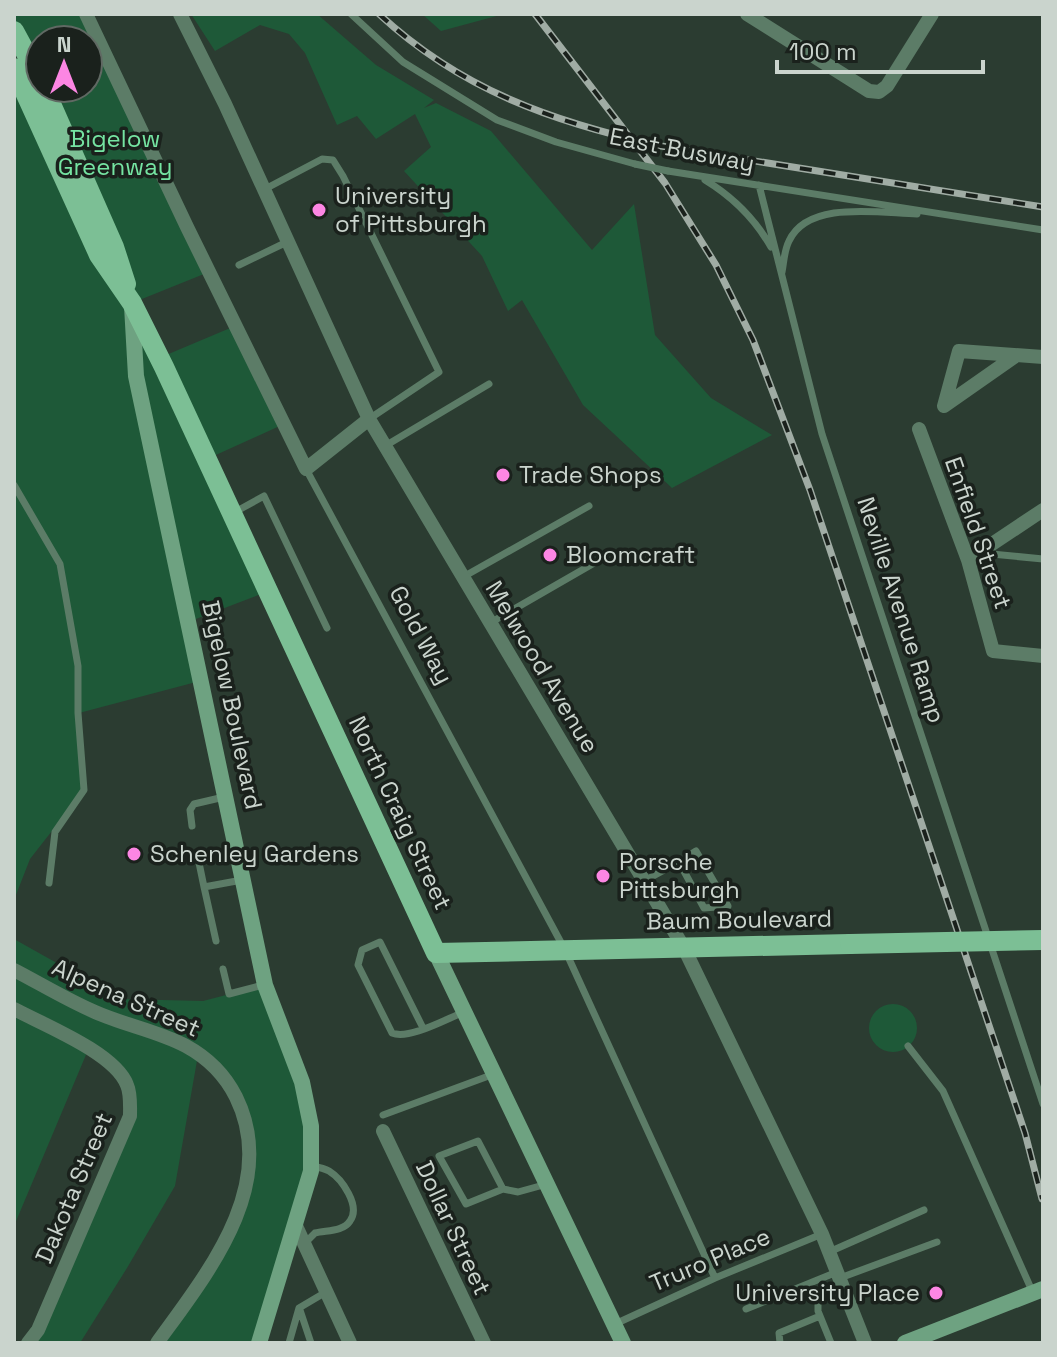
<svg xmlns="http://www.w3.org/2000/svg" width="1057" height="1357" viewBox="0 0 1057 1357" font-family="'Space Grotesk',sans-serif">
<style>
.green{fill:#1e5938;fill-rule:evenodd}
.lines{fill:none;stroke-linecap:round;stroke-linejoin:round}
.service{stroke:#5c7c67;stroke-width:7}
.minor{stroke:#5c7c67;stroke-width:14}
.secondary{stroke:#6ea281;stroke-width:16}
.primary{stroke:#7cbf95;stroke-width:20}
.rail-casing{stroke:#a0aca4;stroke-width:7}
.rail{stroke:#1a211c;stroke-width:4;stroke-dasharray:12;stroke-linecap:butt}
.service-bridge{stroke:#5c7c67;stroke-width:7}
.primary-bridge{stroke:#7cbf95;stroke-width:20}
.poi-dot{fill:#fc86e3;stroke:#1a211c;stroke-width:3}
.labels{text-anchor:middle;stroke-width:7;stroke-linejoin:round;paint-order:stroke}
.park-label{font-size:24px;fill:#75e4a2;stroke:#1a211c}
.street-label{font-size:24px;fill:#cad4cd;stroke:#1a211c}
.poi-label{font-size:24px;fill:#cad4cd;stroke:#1a211c;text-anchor:start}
</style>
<rect width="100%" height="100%" fill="#2b3c31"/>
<path class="green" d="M 14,14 L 89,14 L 209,272 L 132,303 L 159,358 L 235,326 L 284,424 L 207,459 L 269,591 L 188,622 L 200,681 L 79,713 L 84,790 L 30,859 L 14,900 L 14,66 L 31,59 L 14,31 ZM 40,40 L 88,40 L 88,88 L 40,88 Z
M 191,14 L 317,14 L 376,65 L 434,100 L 424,108 L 436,103 L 491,131 L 592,250 L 634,204 L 655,335 L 711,398 L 772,435 L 672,488 L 583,405 L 522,300 L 508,311 L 482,256 L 404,171 L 431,147 L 415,114 L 376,139 L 357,116 L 337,125 L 305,53 L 289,34 L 260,25 L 215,51 Z
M 422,14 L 504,14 L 441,31 Z
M 14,939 L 121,999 L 203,1001 L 265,985 L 302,1082 L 311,1171 L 259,1343 L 154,1343 L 225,1241 L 245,1192 L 243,1111 L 198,1055 L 175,1186 L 127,1268 L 80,1343 L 28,1343 L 130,1116 L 128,1086 L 88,1050 L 14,1226 Z
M869 1028a24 24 0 1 1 48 0a24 24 0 1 1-48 0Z"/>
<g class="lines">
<path class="service" d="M 351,14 L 403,62 L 497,120 L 556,142 L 635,164
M 668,171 L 1043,230
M 705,180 C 733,197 755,219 771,247
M 759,185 L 822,434 L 1043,1104
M 265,189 L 322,159 L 333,160 L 343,176 L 439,372 L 369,419
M 239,265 L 287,242
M 782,272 C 784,262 784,251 789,241 C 808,200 879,213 917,214
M 385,446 L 489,384
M 306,469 L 565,950 L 715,1278
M 14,485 L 60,564 L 78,666 L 78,713 L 84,790 L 55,832 L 49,883
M 235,512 L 264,496 L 327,628
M 981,553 L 1043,559
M 463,577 L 589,506
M 490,623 L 596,562
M 192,826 L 190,810 L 194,804 L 224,797
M 197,853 L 204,887
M 644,881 L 679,862 L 704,908 L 728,906 L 696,851 L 679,862
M 216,941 L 204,887 L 242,880
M 223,969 L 229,994 L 263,985
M 423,1028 L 380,942 L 362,950 L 358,965 L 392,1033 C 409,1040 446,1019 464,1012
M 908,1046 L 943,1091 L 1033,1293
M 383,1115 L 494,1074
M 503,1189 L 478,1141 L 439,1156 L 466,1204 L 503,1189 L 518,1192 L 547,1184
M 305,1243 L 315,1233 C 326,1230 343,1232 350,1221 C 361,1206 342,1179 329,1171 C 324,1168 317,1167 311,1166
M 829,1252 L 924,1210
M 840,1278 L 937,1242
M 746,1309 L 837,1272
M 300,1310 L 311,1343
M 615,1324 L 715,1278 L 822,1234
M 289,1343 L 299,1308 L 326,1292
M 780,1343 L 779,1333 L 820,1316
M 831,1343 L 818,1311 L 818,1302 L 845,1291"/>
<path class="minor" d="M 86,14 L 187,227 L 306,469 L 369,419
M 180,14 L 225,104 L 369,419 L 684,948 L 822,1234 L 865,1343
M 747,14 L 869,91 L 879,92 L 887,86 L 932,14
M 944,406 L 959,351 L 1043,357
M 944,406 L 1014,357
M 919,429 L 968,560 L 993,651 L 1043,656
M 968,560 L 1043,510
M 14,970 C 41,984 67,1000 95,1012 C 124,1025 158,1031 186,1046 C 208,1058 225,1075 236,1097 C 280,1186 206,1275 157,1343
M 14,1009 C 44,1025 115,1053 127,1085 C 131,1094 130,1107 130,1116 L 38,1330 L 28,1343
M 383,1131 L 484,1343
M 296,1226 L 350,1343"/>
<path class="secondary" d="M 132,306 L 136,376 L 265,985 L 302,1082 L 311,1126 L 311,1171 L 259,1343
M 436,953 L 623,1343
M 905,1343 L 1043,1289"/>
<path class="primary" d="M 14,31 L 40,79
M 14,68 L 99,255 L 132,303 L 164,367 L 436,953 L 850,944
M 44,88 L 114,247 L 126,284"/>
<g class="rail-casing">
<path id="rail" d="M 379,14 C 461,90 553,122 661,146 L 1043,207
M 535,14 L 665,183 L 716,265 L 753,340 L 810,490 L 1025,1133 L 1042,1199"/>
</g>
<use href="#rail" class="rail"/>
<path class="service-bridge" d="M 635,164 L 668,171"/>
<path class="primary-bridge" d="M 850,944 L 1043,940"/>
</g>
<g class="poi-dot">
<circle cx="319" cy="210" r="8"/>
<circle cx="503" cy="475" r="8"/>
<circle cx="550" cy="555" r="8"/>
<circle cx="134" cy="854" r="8"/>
<circle cx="603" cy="876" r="8"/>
<circle cx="936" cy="1293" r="8"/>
</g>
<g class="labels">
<g class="park-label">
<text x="115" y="147">Bigelow<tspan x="115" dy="28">Greenway</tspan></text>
</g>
<g class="street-label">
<text transform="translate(682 150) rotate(11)" y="8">East Busway</text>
<text transform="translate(978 533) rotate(71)" y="8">Enfield Street</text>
<text transform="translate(901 610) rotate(72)" y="8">Neville Avenue Ramp</text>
<text transform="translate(421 635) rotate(62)" y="8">Gold Way</text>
<text transform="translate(542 667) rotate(59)" y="8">Melwood Avenue</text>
<text transform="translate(232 705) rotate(78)" y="8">Bigelow Boulevard</text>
<text transform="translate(400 813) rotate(65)" y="8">North Craig Street</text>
<text transform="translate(739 920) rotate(-1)" y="8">Baum Boulevard</text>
<text transform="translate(126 998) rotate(24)" y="8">Alpena Street</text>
<text transform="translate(74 1188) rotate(-67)" y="8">Dakota Street</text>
<text transform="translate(453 1228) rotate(65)" y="8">Dollar Street</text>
<text transform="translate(710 1260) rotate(-23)" y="8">Truro Place</text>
</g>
<g class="poi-label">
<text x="335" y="204">University<tspan x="335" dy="28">of Pittsburgh</tspan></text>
<text x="519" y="483">Trade Shops</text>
<text x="566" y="563">Bloomcraft</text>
<text x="150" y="862">Schenley Gardens</text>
<text x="619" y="870">Porsche<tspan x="619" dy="28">Pittsburgh</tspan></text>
<text x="920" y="1301" text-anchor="end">University Place</text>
</g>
</g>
<rect width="1057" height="1357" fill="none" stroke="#cad4cd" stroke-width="32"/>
<g transform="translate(64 64)"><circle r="38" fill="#1a211c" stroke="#606963" stroke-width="2"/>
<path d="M0-6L14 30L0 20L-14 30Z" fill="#fc86e3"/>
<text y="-12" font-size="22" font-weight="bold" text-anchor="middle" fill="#cad4cd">N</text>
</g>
<path d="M777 60v12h206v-12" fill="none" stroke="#cad4cd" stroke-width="4"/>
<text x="789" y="60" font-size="24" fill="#cad4cd" stroke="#1a211c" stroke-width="6" paint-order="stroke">100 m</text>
</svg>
